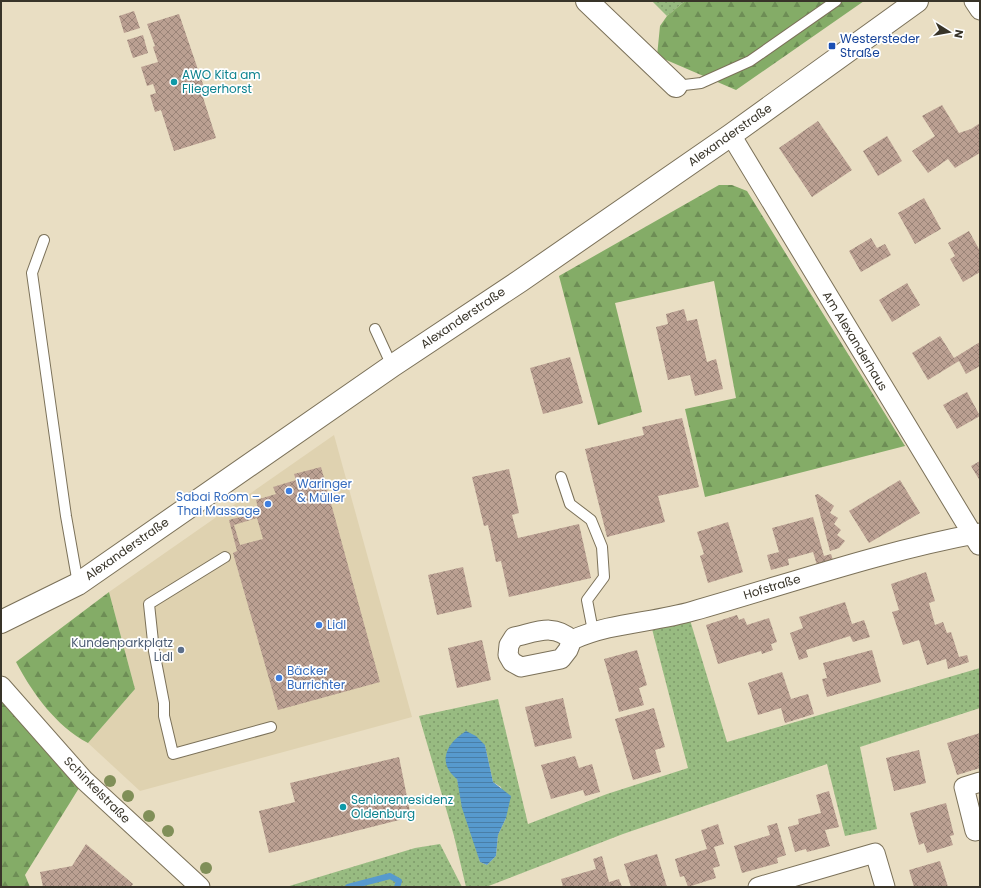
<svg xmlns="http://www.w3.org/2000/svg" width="981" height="888" viewBox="0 0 981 888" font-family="Poppins,sans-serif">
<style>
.built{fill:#dfd2b0}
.green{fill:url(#green-dots);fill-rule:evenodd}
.forest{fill:url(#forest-firs)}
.water{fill:url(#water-rules)}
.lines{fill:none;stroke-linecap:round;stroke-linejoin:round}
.stream{stroke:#579ace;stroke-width:6}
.building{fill:url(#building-cross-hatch);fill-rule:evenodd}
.lane-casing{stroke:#7b7159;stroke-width:12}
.street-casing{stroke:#7b7159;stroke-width:21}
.secondary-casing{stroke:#7b7159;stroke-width:24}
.lane{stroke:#fff;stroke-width:10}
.street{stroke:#fff;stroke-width:19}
.secondary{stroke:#fff;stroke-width:22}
.tree{fill:#808f58}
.transit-dot{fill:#1a4fb4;stroke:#fff;stroke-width:1.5}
.culture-dot{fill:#0f9aa8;stroke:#fff;stroke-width:1.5}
.shop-dot{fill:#3f7fe0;stroke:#fff;stroke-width:1.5}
.service-dot{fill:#5c6f8a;stroke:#fff;stroke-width:1.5}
.labels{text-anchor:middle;stroke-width:3.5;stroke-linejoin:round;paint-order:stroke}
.transit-label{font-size:12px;fill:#164399;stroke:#fff;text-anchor:start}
.culture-label{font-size:12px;fill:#0d838f;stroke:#fff;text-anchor:start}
.street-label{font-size:12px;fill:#383429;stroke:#fff}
.shop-label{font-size:12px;fill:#366cbe;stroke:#fff;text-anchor:start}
.service-label{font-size:12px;fill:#4e5e75;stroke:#fff;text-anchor:end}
</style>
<defs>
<pattern id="green-dots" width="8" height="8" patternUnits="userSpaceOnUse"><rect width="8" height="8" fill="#98bb81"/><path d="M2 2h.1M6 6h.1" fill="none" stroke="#7d996a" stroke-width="1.8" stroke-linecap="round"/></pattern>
<pattern id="forest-firs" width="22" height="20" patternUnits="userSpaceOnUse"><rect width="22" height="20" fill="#84ac67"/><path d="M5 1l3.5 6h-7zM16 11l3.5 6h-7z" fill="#6d8d55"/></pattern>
<pattern id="water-rules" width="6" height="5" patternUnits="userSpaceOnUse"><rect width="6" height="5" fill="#579ace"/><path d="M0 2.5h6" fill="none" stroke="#497ea7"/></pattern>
<pattern id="building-cross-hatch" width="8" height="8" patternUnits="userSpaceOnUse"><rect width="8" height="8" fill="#bba092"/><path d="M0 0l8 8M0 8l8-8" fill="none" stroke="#998377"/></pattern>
</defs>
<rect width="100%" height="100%" fill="#e9dec3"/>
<path class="built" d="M 334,435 L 412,717 L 140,791 L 88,743 L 135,689 L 109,592 Z"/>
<path class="green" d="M 652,1 L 685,1 L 667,16 Z
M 690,620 L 727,742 L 980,668 L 980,708 L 860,747 L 877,829 L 845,836 L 827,764 L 623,834 L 486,887 L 466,887 L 454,836 L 419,716 L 498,699 L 528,824 L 607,794 L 688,768 L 651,625 ZM 485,745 L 493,782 L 501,787 L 506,818 L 498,835 L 496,856 L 487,865 L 480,862 L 457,779 Z
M 440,844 L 462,887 L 286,887 L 415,848 Z"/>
<path class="forest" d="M 685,1 L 864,1 L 736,90 L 657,56 L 660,26 L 667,16 Z
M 719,185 L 732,185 L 747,191 L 905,446 L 705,497 L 685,409 L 736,398 L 714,281 L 615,303 L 642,412 L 598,425 L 559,276 Z
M 109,592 L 135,689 L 88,743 C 56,726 33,694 16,662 Z
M 1,686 L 84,780 L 25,875 L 30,887 L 1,887 Z"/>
<path class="water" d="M 466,731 L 476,736 L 485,745 L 493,782 L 511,796 L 506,818 L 498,835 L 496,856 L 487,865 L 480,862 L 462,808 L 457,779 C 436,762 447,743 466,731 Z"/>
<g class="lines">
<path class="stream" d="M 348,887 L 390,876 L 399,881 L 397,887"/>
</g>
<path class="building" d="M 134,11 L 140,28 L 124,33 L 119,16 Z
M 179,14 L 205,90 L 201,91 L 216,138 L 174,151 L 161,110 L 155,112 L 150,95 L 156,93 L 153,84 L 147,86 L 141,67 L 158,62 L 153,47 L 155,46 L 147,24 Z
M 143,35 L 148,53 L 133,58 L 127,40 Z
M 942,105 L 959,133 L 971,129 L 980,123 L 980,153 L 955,168 L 948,159 L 928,173 L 912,151 L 935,136 L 922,116 Z
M 818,121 L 852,170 L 812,197 L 779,148 Z
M 887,136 L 902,161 L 878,176 L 863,151 Z
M 924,198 L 941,229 L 915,244 L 898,213 Z
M 969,231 L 980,251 L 980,272 L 963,282 L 950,259 L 955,256 L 948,243 Z
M 871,238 L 877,248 L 885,244 L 891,255 L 861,272 L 849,251 Z
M 907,283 L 920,305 L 892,322 L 879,300 Z
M 684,309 L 687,321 L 697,319 L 707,362 L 716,359 L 723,389 L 695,396 L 690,375 L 668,380 L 656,327 L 668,324 L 666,314 Z
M 940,336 L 954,358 L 980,342 L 980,366 L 966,374 L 959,361 L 928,380 L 912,353 Z
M 570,357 L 583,403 L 543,414 L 530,368 Z
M 967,392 L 980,416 L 957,429 L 943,405 Z
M 682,418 L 699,487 L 658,496 L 665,522 L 607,537 L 585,449 L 644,435 L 642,427 Z
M 980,461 L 980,481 L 971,466 Z
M 321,467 L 380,682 L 278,710 L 233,553 L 237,551 L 229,520 L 259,512 L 256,500 L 276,494 L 273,487 L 296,480 L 294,474 ZM 257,518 L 263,539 L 240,545 L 234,525 Z
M 509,469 L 519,513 L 512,515 L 518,538 L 579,524 L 591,578 L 509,597 L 501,561 L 496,562 L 488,525 L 484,526 L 472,477 Z
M 900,480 L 920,513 L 869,543 L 849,511 Z
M 818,494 L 834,506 L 830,513 L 838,518 L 834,524 L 841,530 L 837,535 L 845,541 L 839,548 L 830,551 L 815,495 Z
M 813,517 L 824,556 L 831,554 L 833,560 L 817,565 L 813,552 L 788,559 L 789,565 L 771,570 L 767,555 L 779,552 L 772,528 Z
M 728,522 L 743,572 L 708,583 L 700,556 L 704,554 L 697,532 Z
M 463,567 L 472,607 L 437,615 L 428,575 Z
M 926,572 L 935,601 L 929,603 L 935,625 L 943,622 L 947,633 L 951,632 L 959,657 L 967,655 L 969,662 L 948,669 L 946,659 L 927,665 L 919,640 L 903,645 L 892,612 L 899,610 L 891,584 Z
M 845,602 L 852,624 L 864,620 L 870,637 L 853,642 L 850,636 L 806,650 L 808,657 L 799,660 L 790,633 L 803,628 L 799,617 Z
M 737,615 L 739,620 L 744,618 L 747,625 L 769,618 L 777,642 L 771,644 L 773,650 L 762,654 L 761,651 L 718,664 L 706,625 Z
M 482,640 L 491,680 L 457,688 L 448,648 Z
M 637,650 L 647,685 L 639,688 L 644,705 L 619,712 L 604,659 Z
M 872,650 L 881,682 L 827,697 L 822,679 L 827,678 L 823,663 Z
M 782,672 L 791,699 L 808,694 L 814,714 L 785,723 L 781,708 L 758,715 L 748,683 Z
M 563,698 L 572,738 L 535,747 L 525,707 Z
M 654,708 L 665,747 L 655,750 L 661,772 L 633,780 L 615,719 Z
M 980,733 L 980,768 L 957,775 L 947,743 Z
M 919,750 L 926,783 L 894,791 L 886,758 Z
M 575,756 L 579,768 L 592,764 L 600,792 L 585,796 L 583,790 L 551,799 L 541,765 Z
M 399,757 L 411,817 L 269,853 L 259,811 L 295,802 L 290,783 Z
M 829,791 L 839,827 L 825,830 L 830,846 L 807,852 L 806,849 L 795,852 L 788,827 L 799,824 L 798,819 L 821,813 L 816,795 Z
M 946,803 L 954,835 L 950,836 L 953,845 L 927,853 L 924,843 L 919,845 L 910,813 Z
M 777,823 L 786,855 L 777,858 L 778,863 L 742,873 L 734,846 L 770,835 L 767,826 Z
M 718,824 L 724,844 L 714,847 L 720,866 L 713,868 L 716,878 L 688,887 L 684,876 L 680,877 L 675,859 L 707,849 L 701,830 Z
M 86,844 L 133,884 L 131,887 L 43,887 L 40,872 L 72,866 Z
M 657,854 L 667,887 L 631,887 L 624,864 Z
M 602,856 L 609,882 L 619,879 L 622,887 L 563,887 L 561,879 L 596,869 L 593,859 Z
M 940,861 L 948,887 L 914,887 L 909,870 Z"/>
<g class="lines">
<g class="lane-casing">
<path id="lane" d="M 676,86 L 701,83 L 750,61 L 836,1
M 44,240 L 32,273 L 66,516 L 78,584
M 375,329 L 392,366
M 561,477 L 570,504 L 591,520 L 602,547 L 604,577 L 587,600 L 593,631
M 225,557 L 149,604 L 154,651 L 164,703 L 164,716 L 173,754 L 271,727"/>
</g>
<g class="street-casing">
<path id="street" d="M 974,1 L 980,10
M 731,135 L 979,545
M 572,640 C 553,623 537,632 514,637 L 509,645 L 508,655 L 512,662 L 521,667 L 561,659 L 568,650 L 572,640 C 612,622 652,623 693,611 C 788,584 882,551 980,533
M 1,686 L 84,780 L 200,887
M 980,782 L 964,787 L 975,831 L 980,830
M 758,887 L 875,853 L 885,887"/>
</g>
<g class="secondary-casing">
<path id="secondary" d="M 587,1 L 676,86
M 1,622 L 78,584 L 392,366 L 520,281 L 731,135 L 917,1"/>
</g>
<use href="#lane" class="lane"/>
<use href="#street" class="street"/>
<use href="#secondary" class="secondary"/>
</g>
<g class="tree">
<circle cx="110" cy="781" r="6"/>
<circle cx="128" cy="796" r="6"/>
<circle cx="149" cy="816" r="6"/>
<circle cx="168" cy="831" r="6"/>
<circle cx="206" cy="868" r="6"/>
</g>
<rect class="transit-dot" x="828" y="42" width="8" height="8" rx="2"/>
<g class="culture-dot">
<circle cx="174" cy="82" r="4"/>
<circle cx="343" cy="807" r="4"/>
</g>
<g class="shop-dot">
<circle cx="289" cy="491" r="4"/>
<circle cx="268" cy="504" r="4"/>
<circle cx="319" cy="625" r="4"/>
<circle cx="279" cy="678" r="4"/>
</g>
<circle class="service-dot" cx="181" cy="650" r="4"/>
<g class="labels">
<g class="transit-label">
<text x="840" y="43">Westersteder<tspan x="840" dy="14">Straße</tspan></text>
</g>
<g class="culture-label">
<text x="182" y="79">AWO Kita am<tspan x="182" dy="14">Fliegerhorst</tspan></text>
<text x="351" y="804">Seniorenresidenz<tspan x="351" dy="14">Oldenburg</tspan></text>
</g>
<g class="street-label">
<text transform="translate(730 135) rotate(-35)" y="4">Alexanderstraße</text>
<text transform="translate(463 318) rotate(-34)" y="4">Alexanderstraße</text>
<text transform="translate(855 341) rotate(59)" y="4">Am Alexanderhaus</text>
<text transform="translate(127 549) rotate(-35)" y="4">Alexanderstraße</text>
<text transform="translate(772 587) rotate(-17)" y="4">Hofstraße</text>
<text transform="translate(97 790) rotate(45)" y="4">Schinkelstraße</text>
</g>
<g class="shop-label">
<text x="297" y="488">Waringer<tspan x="297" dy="14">&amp; Müller</tspan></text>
<text x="260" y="501" text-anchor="end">Sabai Room –<tspan x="260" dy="14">Thai Massage</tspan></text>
<text x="327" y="629">Lidl</text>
<text x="287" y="675">Bäcker<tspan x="287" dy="14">Burrichter</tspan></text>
</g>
<g class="service-label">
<text x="173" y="647">Kundenparkplatz<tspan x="173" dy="14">Lidl</tspan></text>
</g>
</g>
<rect width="981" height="888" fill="none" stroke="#383429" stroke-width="4"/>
<g transform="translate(949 32) rotate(101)" stroke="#ffffff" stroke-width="3" paint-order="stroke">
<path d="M0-3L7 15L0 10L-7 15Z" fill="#383429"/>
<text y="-6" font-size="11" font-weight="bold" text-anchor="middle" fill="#383429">N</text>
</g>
</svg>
